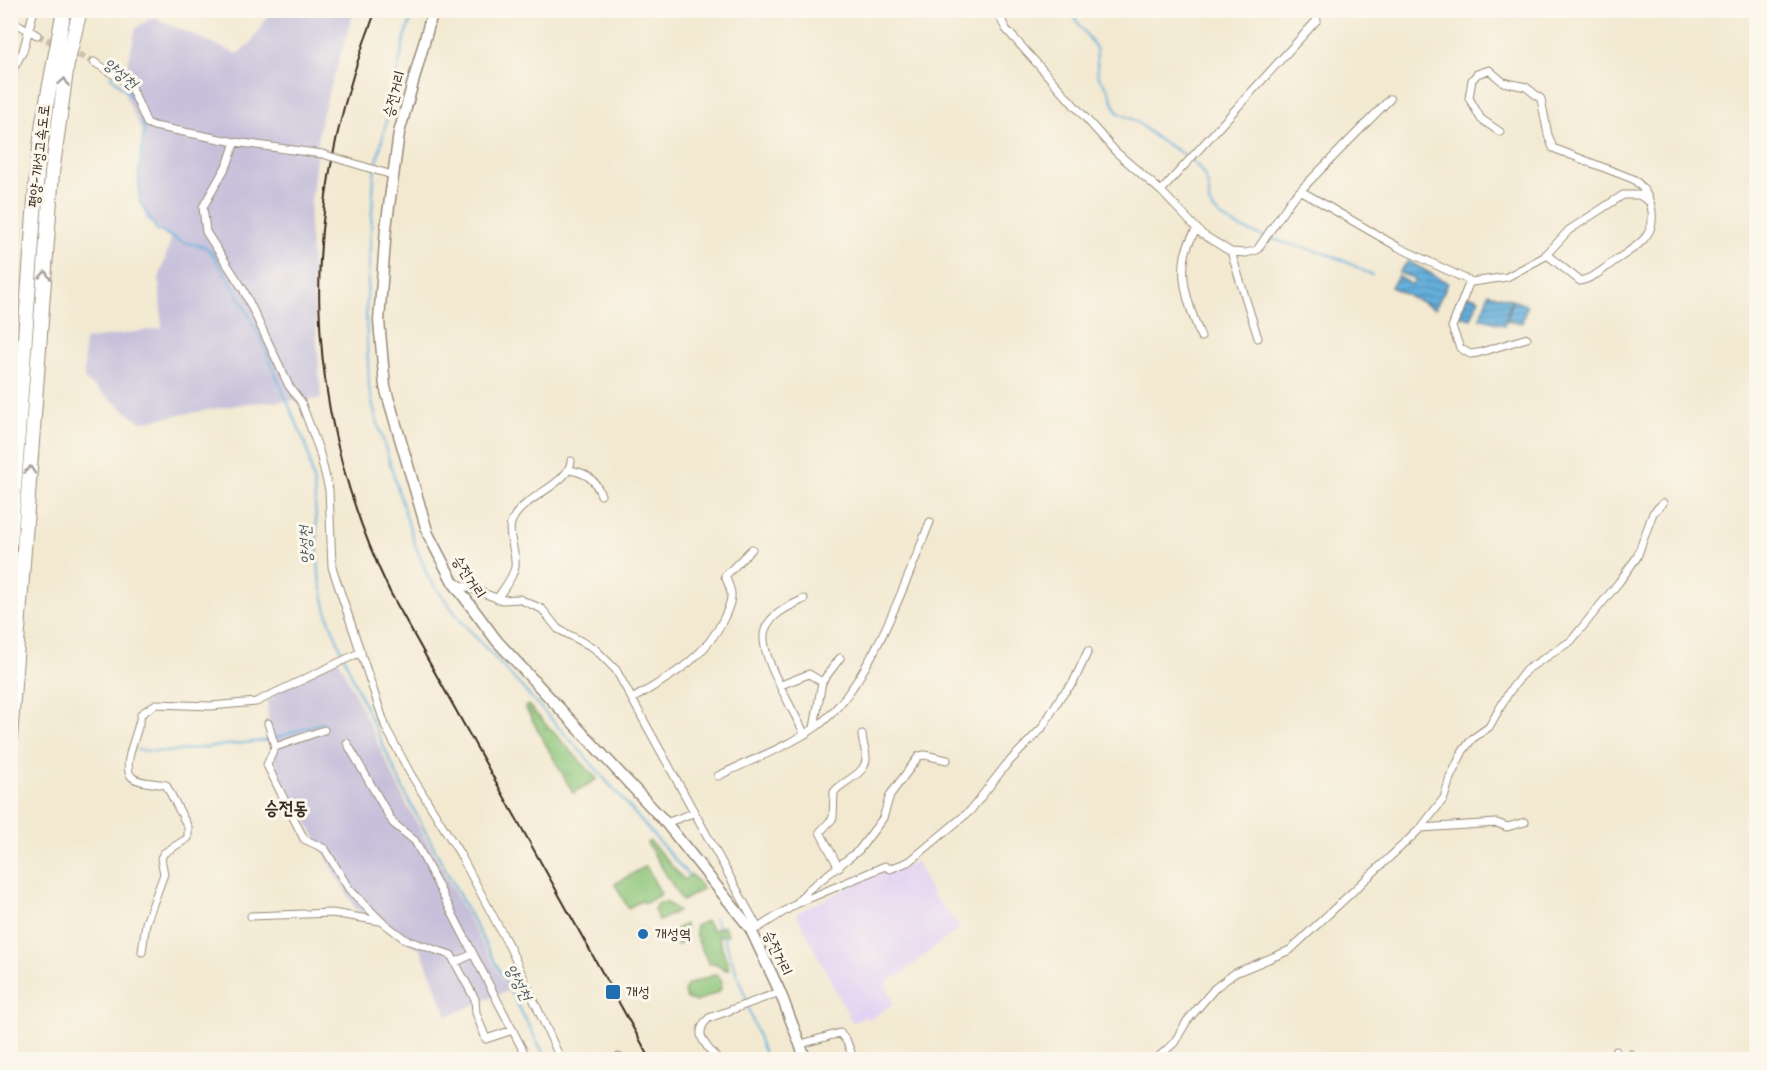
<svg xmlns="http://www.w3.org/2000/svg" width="1767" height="1070" viewBox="0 0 1767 1070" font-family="Kalam,'Poor Story',sans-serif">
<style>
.built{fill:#e3d3f2}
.industrial{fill:#c6c0da}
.green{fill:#8dc579;stroke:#64784c;stroke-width:1.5}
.park{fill:url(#park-tufts);stroke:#64784c;stroke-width:1.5}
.water{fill:url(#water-rules);stroke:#4f6c7d;stroke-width:1.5}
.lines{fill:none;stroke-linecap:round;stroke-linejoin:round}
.stream{stroke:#63afdc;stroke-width:2}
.minor-tunnel{stroke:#cec3ad;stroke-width:7;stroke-dasharray:7 3.5;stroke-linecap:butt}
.minor-casing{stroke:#978a78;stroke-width:9}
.primary-casing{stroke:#978a78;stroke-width:13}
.motorway-casing{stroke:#978a78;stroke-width:16}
.minor{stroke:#fff;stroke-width:7}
.primary{stroke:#fff;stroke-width:10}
.motorway{stroke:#fff;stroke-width:14}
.rail{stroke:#3b2a1e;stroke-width:2}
.minor-bridge-casing{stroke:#978a78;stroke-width:9;stroke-linecap:butt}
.minor-bridge{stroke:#fff;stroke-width:7}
.oneway{stroke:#a79f9a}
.poi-dot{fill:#1f6fb2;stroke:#fbf7ec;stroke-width:2}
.labels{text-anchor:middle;stroke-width:6;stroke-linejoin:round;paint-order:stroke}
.street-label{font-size:15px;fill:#3b2a1e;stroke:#fbf7ec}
.poi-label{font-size:15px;fill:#3b2a1e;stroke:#fbf7ec;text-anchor:start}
.water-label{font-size:16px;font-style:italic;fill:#495960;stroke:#fbf7ec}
.quarter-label{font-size:18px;font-weight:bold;fill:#3b2a1e;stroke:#fbf7ec}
</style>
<defs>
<pattern id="park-tufts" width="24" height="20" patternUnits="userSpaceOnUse" patternTransform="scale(1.5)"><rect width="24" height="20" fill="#8dc579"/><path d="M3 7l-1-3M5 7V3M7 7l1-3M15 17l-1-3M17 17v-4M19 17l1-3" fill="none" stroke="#74a063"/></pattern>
<pattern id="water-rules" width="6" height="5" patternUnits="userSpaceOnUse" patternTransform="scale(1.5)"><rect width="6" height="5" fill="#63afdc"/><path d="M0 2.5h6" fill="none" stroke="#538fb2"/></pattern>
</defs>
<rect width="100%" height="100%" fill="#fbf7ec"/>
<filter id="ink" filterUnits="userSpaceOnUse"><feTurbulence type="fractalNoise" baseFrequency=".0167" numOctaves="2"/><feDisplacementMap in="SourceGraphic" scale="12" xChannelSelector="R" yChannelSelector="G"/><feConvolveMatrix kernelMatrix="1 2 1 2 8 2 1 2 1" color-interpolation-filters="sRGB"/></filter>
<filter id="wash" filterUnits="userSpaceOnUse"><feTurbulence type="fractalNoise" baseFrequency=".008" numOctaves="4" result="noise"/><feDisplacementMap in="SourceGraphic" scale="24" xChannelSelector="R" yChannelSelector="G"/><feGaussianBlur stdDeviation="1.35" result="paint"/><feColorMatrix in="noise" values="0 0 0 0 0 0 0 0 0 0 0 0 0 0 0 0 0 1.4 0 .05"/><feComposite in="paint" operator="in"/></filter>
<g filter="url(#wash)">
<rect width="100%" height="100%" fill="#f3e9d1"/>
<path class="built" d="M 916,861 L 932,894 L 960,927 L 900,975 L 886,982 L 893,1004 L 870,1019 L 866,1017 L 852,1022 L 796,913 L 882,872 L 897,870 Z"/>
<path class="industrial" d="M 270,11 L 354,11 L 320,122 L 309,221 L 321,399 L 248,403 L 140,422 L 84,379 L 84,340 L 162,328 L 159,279 L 171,239 L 146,219 L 139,190 L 145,137 L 125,95 L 127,67 L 136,28 L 153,17 L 237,54 L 251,43 Z
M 337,656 L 406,803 L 508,991 L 447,1016 L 421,950 L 355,908 L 279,772 L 270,746 L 267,702 L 288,683 Z"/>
<path class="green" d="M 650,841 L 684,880 L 691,874 L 703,889 L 682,901 L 647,843 Z
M 646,866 L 661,894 L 646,903 L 641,901 L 628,908 L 615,884 Z
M 666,902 L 678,911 L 659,921 L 654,909 L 657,904 Z
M 706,921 L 712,930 L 724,926 L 728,935 L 718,936 L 729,968 L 726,970 L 715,963 L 709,964 L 696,937 L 695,926 Z
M 685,924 L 686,938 L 679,945 L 674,944 L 667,934 Z
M 716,974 L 722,981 L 720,991 L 696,1002 L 687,999 L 684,992 L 687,985 Z"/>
<path class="park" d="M 528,705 L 597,779 L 573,793 L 525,707 Z"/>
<path class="water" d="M 1408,261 L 1448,283 L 1435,309 L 1391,287 L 1398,276 L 1412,285 L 1415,279 L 1399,273 Z
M 1489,293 L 1511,299 L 1504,325 L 1480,318 Z
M 1468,295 L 1479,299 L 1471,319 L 1459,315 Z
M 1512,300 L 1527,305 L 1522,323 L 1507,321 Z"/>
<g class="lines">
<path class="stream" d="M 414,10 L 405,37 L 374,176 L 366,316 L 369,388 L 375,414 L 413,539 L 428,577 L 461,621 L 584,755 L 688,875
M 1069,10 L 1096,48 L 1098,76 L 1108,89 L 1117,112 C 1123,115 1129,117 1134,120 C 1144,126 1151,135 1161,141 C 1187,155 1212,169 1209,203 C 1226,234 1297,244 1330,255 C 1344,260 1358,268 1372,275
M 10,24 L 19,29
M 110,76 L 132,96
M 142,120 L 144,130 L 139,175 L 140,202 L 157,230 L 183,242 L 206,247 L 214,256 L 243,303 L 263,344 L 307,448 L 314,485 L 319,574 L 328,617 L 358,691 L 407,797 L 547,1060
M 137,750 L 166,752 L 270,740 L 323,722
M 714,918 L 719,927
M 723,936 L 747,1001
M 748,1007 L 766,1060"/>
</g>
</g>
<g filter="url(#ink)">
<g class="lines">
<path class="minor-tunnel" d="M 37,35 L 59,45
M 69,50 L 94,62"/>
<g class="minor-casing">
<path id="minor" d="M 996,10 L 1006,29 L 1116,152 L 1161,191 L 1202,234 L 1231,252 L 1246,253 L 1257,250 L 1291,200 L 1390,99
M 10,20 L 37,35
M 94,62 L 130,85 L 147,123 L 154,126 L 235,142 L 322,154
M 10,75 L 23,51 L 34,10
M 1500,132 L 1481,119 L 1469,98 L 1472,80 L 1477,74 L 1489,70 L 1503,82 L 1526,87 L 1541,99 L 1548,135 L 1553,148 L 1633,179 C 1651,192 1661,223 1642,241 C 1635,248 1625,254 1616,260 C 1604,269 1594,278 1580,281 L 1546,254
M 235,142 L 228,163 L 203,207 L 206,232 L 243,289 L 289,386 L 301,402 L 319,450 L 329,490 L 332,567 L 386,728 L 410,773 L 460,854 L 511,950 L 561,1060
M 346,161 L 392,175
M 1161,191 L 1317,20
M 1301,191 L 1398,247 L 1472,282 L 1507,277 L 1544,257 L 1569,230 L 1623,195 L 1639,195 L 1650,202
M 1197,229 C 1172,263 1187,301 1201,337
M 1231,252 L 1258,338
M 1470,281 L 1452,327 L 1460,348 L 1470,354 L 1478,353 L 1527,338
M 570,470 C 587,473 595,479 601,495
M 456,583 L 502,600 L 519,599 L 542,609 L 558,629 L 594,648 L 616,670 L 758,928 L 750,928
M 497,599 C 503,589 513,578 515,567 C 517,550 504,531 514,517 C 527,495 569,484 571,461
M 781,685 L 809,674 L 822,682
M 632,699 C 670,677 706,658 725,616 C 728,609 732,601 731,593 C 730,587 727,581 725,576 L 752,549
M 268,723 L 275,747
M 814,728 L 822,682 L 840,658
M 324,730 L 275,747 L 267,765 L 304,839 L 325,849 L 349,889 L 381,921 L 406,940 L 451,955 L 475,999 L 476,1013 L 486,1039 L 513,1030
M 804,733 C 794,710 757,653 765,630 C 770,614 790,606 804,599
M 347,743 L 393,823 L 415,841 L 528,1060
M 718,776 C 749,761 787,747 816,727 C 868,690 906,581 930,522
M 666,823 L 693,813
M 1421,828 L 1444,798 L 1450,778 L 1463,751 L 1472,739 L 1489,727 L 1509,692 L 1526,670 L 1571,641 L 1619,582 L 1637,557 L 1653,513 L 1663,503
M 839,868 L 820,832 L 833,818 L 834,792 C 843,780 866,775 866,758 C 866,750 862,742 862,734
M 796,904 L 885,866 L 890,869 L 910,861 L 970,811 L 1006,765 L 1042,728 L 1061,696 L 1073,683 L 1088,651
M 251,916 L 332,913 L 380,921
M 758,928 L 796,904 L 808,890 L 859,850 L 883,818 L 890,795 L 919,756 L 925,755 L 947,760
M 142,952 L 146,923 L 164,874 L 161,858 L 164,853 L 188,838 L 188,827 L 166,785 C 157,783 140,783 133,778 C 119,768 140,730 141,714 L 156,704 L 211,706 L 256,702 L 361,652
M 456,962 L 473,954
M 801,1044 L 840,1033 L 847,1042 L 854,1060
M 1616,1051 L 1616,1060
M 1631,1054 L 1631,1060
M 610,1060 L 619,1057 L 622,1060
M 718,1060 C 707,1046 691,1034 709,1018 L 780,992
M 1155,1060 L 1174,1043 L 1187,1021 L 1215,988 L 1235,973 L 1290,950 L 1421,828 L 1497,823 L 1507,827 L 1525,822"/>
</g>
<g class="primary-casing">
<path id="primary" d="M 433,10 L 399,133 L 386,228 L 379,321 L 385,387 L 428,534 L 453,582 L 497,641 L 666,823 L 750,928 L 780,992 L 806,1060"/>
</g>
<g class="motorway-casing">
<path id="motorway" d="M 10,542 L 37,173 L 43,122 L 64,10
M 10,738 L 52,173 L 67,64 L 80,10"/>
</g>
<use href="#minor" class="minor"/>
<use href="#primary" class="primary"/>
<use href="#motorway" class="motorway"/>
<path class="rail" d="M 376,10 C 298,209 298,399 390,592 L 651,1060"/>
<g class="minor-bridge-casing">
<path id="minor-bridge" d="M 322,154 L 346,161"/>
</g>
<use href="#minor-bridge" class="minor-bridge"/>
</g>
<defs><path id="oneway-chevron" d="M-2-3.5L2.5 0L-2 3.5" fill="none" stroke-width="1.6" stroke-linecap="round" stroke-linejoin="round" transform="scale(1.5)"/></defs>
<g class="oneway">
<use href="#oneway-chevron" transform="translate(64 82) rotate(-81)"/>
<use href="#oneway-chevron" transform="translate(45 275) rotate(-85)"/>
<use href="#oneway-chevron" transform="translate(30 470) rotate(-85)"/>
</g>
</g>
<g class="poi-dot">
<circle cx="643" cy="934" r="6"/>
<rect x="605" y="984" width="16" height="16" rx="3"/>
</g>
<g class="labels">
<g class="street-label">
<text transform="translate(394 94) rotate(-75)" y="5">승전거리</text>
<text transform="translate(39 156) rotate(-84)" y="5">평양-개성고속도로</text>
<text transform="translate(469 577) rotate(57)" y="5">승전거리</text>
<text transform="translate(778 953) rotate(65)" y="5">승전거리</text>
</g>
<g class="poi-label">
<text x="655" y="939">개성역</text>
<text x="626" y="997">개성</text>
</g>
<g class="water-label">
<text transform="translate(121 73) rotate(40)" y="6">양성천</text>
<text transform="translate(305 545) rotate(-93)" y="6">양성천</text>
<text transform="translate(519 982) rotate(62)" y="6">양성천</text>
</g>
<g class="quarter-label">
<text x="286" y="814">승전동</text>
</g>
</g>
<rect width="1767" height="1070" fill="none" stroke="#fbf7ec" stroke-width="36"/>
</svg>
